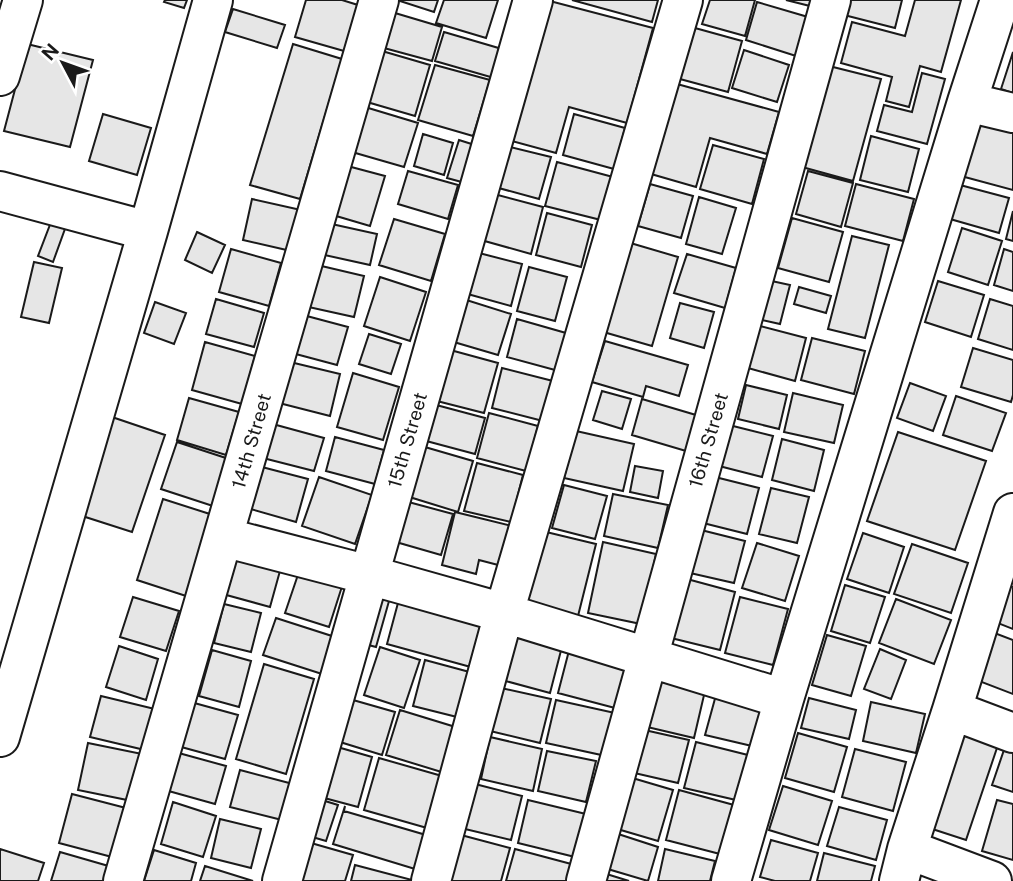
<svg xmlns="http://www.w3.org/2000/svg" width="1013" height="881" viewBox="0 0 1013 881" font-family="'Public Sans',sans-serif">
<style>
.building{fill:#e6e6e6;stroke:#1a1a1a;stroke-width:2}
.lines{fill:none;stroke-linecap:round;stroke-linejoin:round}
.minor-casing{stroke:#1a1a1a;stroke-width:42}
.minor{stroke:#fff;stroke-width:38}
.labels{text-anchor:middle;stroke-width:5;stroke-linejoin:round;paint-order:stroke}
.street-label{font-size:19px;fill:#1a1a1a;stroke:#fff}
</style>
<rect width="100%" height="100%" fill="#fff"/>
<path class="building" d="M 165,0 L 187,0 L 184,8 L 164,2 Z
M 306,0 L 342,0 L 358,5 L 344,51 L 295,37 Z
M 397,0 L 438,0 L 434,12 Z
M 444,0 L 498,0 L 486,38 L 436,23 Z
M 546,0 L 653,28 L 627,123 L 569,107 L 556,153 L 508,140 Z
M 572,0 L 658,0 L 652,22 Z
M 710,0 L 755,0 L 745,36 L 702,24 Z
M 786,0 L 812,0 L 810,6 Z
M 848,0 L 902,0 L 895,28 L 844,15 Z
M 915,0 L 961,0 L 941,72 L 920,66 L 909,107 L 886,101 L 892,77 L 841,63 L 852,22 L 905,36 Z
M 757,2 L 808,17 L 796,56 L 746,40 Z
M 233,9 L 285,25 L 277,48 L 225,32 Z
M 395,13 L 442,27 L 432,61 L 384,48 Z
M 695,28 L 742,41 L 728,92 L 680,79 Z
M 444,32 L 502,49 L 494,78 L 435,61 Z
M 27,44 L 93,60 L 70,147 L 4,131 Z
M 293,44 L 342,59 L 300,199 L 250,185 Z
M 744,50 L 789,65 L 777,102 L 732,88 Z
M 382,51 L 430,65 L 415,116 L 367,102 Z
M 1013,52 L 1013,93 L 1001,89 Z
M 435,65 L 490,80 L 473,136 L 418,120 Z
M 829,66 L 881,79 L 853,181 L 802,167 Z
M 922,73 L 945,79 L 927,144 L 877,131 L 884,105 L 912,112 Z
M 677,84 L 779,112 L 767,154 L 710,138 L 696,187 L 651,174 Z
M 365,107 L 418,123 L 404,167 L 352,152 Z
M 980,109 L 1013,118 L 1013,190 L 961,176 Z
M 103,114 L 151,128 L 137,175 L 89,161 Z
M 574,114 L 625,128 L 614,169 L 563,155 Z
M 423,134 L 453,143 L 444,175 L 414,166 Z
M 871,136 L 919,149 L 908,192 L 860,180 Z
M 459,140 L 481,147 L 469,184 L 447,178 Z
M 713,145 L 764,159 L 752,204 L 700,189 Z
M 506,146 L 551,157 L 539,199 L 495,187 Z
M 557,162 L 613,177 L 601,220 L 545,206 Z
M 340,164 L 385,176 L 370,226 L 326,213 Z
M 408,171 L 458,185 L 448,219 L 398,204 Z
M 808,171 L 853,183 L 841,227 L 796,214 Z
M 650,184 L 693,196 L 681,238 L 638,226 Z
M 856,184 L 914,199 L 903,241 L 845,226 Z
M 960,185 L 1009,198 L 999,233 L 950,219 Z
M 494,194 L 543,207 L 531,254 L 481,240 Z
M 699,197 L 736,208 L 722,254 L 686,244 Z
M 252,199 L 301,210 L 291,251 L 243,240 Z
M 56,209 L 70,215 L 53,262 L 38,256 Z
M 1013,211 L 1013,241 L 1006,239 Z
M 547,213 L 592,225 L 581,267 L 536,255 Z
M 792,218 L 843,232 L 829,282 L 778,268 Z
M 394,219 L 445,234 L 431,281 L 379,265 Z
M 327,223 L 377,234 L 370,265 L 320,254 Z
M 962,228 L 1002,241 L 988,285 L 948,272 Z
M 197,232 L 225,245 L 212,273 L 185,260 Z
M 852,236 L 889,245 L 865,338 L 828,329 Z
M 627,242 L 678,257 L 652,346 L 600,331 Z
M 231,249 L 281,263 L 269,306 L 219,292 Z
M 1004,249 L 1013,252 L 1013,291 L 994,285 Z
M 475,252 L 522,264 L 511,306 L 464,293 Z
M 687,254 L 736,268 L 725,308 L 674,293 Z
M 34,262 L 62,268 L 49,323 L 21,317 Z
M 313,264 L 364,276 L 354,317 L 304,306 Z
M 529,267 L 567,277 L 555,321 L 517,311 Z
M 380,277 L 426,292 L 410,341 L 364,326 Z
M 767,280 L 790,285 L 780,324 L 757,319 Z
M 938,281 L 984,295 L 971,337 L 925,322 Z
M 799,287 L 831,296 L 826,313 L 794,304 Z
M 460,298 L 511,314 L 498,355 L 447,340 Z
M 216,299 L 264,313 L 254,347 L 206,334 Z
M 990,299 L 1013,306 L 1013,350 L 978,339 Z
M 155,302 L 186,313 L 174,344 L 144,333 Z
M 680,303 L 714,312 L 704,348 L 670,338 Z
M 303,315 L 348,327 L 337,365 L 292,353 Z
M 517,319 L 566,333 L 555,370 L 507,357 Z
M 760,326 L 806,338 L 795,381 L 748,368 Z
M 369,334 L 401,344 L 391,374 L 359,364 Z
M 812,338 L 865,351 L 854,394 L 801,380 Z
M 605,341 L 688,365 L 679,396 L 646,386 L 643,397 L 592,382 Z
M 205,342 L 255,356 L 242,404 L 192,390 Z
M 443,348 L 498,363 L 484,413 L 429,399 Z
M 973,348 L 1013,360 L 1013,395 L 1011,402 L 961,387 Z
M 290,362 L 340,374 L 330,416 L 279,403 Z
M 502,368 L 553,381 L 543,421 L 492,408 Z
M 353,373 L 399,387 L 383,440 L 337,427 Z
M 910,383 L 946,396 L 933,431 L 897,418 Z
M 746,385 L 787,395 L 779,429 L 738,419 Z
M 602,391 L 631,399 L 622,429 L 593,420 Z
M 793,393 L 843,405 L 834,443 L 784,432 Z
M 956,396 L 1006,413 L 992,451 L 943,435 Z
M 189,398 L 239,412 L 226,455 L 177,440 Z
M 642,399 L 696,415 L 686,451 L 632,435 Z
M 425,402 L 485,418 L 475,454 L 415,438 Z
M 489,413 L 538,426 L 526,471 L 477,458 Z
M 106,415 L 165,435 L 132,532 L 73,513 Z
M 269,423 L 324,438 L 314,471 L 259,457 Z
M 729,425 L 773,436 L 762,477 L 719,466 Z
M 576,431 L 634,444 L 623,491 L 564,478 Z
M 898,432 L 986,461 L 955,550 L 867,521 Z
M 335,437 L 384,450 L 375,484 L 326,471 Z
M 782,439 L 824,450 L 814,491 L 772,480 Z
M 177,442 L 235,461 L 219,508 L 161,489 Z
M 418,445 L 473,461 L 458,512 L 403,495 Z
M 477,463 L 523,475 L 511,522 L 464,511 Z
M 258,466 L 308,479 L 296,522 L 247,508 Z
M 635,466 L 663,471 L 658,498 L 630,492 Z
M 319,477 L 372,495 L 355,544 L 302,526 Z
M 715,477 L 759,488 L 747,534 L 703,523 Z
M 564,485 L 607,496 L 595,539 L 552,528 Z
M 771,488 L 809,497 L 797,543 L 759,534 Z
M 613,494 L 668,505 L 658,548 L 604,536 Z
M 163,499 L 213,515 L 186,596 L 137,580 Z
M 401,500 L 453,514 L 441,555 L 389,540 Z
M 455,512 L 512,526 L 502,566 L 479,560 L 476,574 L 442,565 Z
M 701,530 L 745,541 L 734,583 L 690,573 Z
M 542,531 L 596,544 L 578,616 L 525,603 Z
M 863,533 L 904,547 L 889,593 L 847,579 Z
M 603,542 L 656,554 L 641,624 L 588,613 Z
M 757,543 L 799,556 L 785,601 L 742,588 Z
M 912,544 L 968,563 L 951,613 L 894,594 Z
M 232,546 L 283,560 L 270,607 L 219,593 Z
M 303,560 L 346,574 L 329,627 L 285,613 Z
M 687,579 L 735,592 L 720,650 L 671,638 Z
M 999,581 L 1013,587 L 1013,629 L 985,618 Z
M 845,585 L 885,597 L 870,643 L 831,631 Z
M 373,588 L 391,594 L 376,647 L 357,642 Z
M 402,588 L 494,613 L 478,669 L 387,644 Z
M 133,597 L 179,611 L 166,651 L 120,637 Z
M 740,597 L 788,609 L 773,665 L 725,653 Z
M 896,599 L 951,620 L 934,664 L 879,643 Z
M 224,604 L 261,613 L 251,652 L 214,643 Z
M 276,618 L 335,637 L 322,674 L 263,655 Z
M 517,622 L 565,635 L 550,693 L 502,680 Z
M 984,629 L 1013,640 L 1013,694 L 966,676 Z
M 827,635 L 866,646 L 851,696 L 812,685 Z
M 572,639 L 629,653 L 615,708 L 558,693 Z
M 119,646 L 158,659 L 146,700 L 106,687 Z
M 380,647 L 420,660 L 404,708 L 364,695 Z
M 880,649 L 906,660 L 891,699 L 864,689 Z
M 212,650 L 251,661 L 239,707 L 199,696 Z
M 425,660 L 477,674 L 465,719 L 413,706 Z
M 264,664 L 314,679 L 286,774 L 236,759 Z
M 659,666 L 708,678 L 694,738 L 643,726 Z
M 501,688 L 551,699 L 540,743 L 490,731 Z
M 716,695 L 762,706 L 752,746 L 705,735 Z
M 101,696 L 159,710 L 149,751 L 90,737 Z
M 809,698 L 856,710 L 849,739 L 801,728 Z
M 353,700 L 395,712 L 382,755 L 340,742 Z
M 556,700 L 615,713 L 606,756 L 546,743 Z
M 187,701 L 238,715 L 225,759 L 174,745 Z
M 871,702 L 925,714 L 916,753 L 863,741 Z
M 400,710 L 462,729 L 448,774 L 386,755 Z
M 951,723 L 1000,739 L 966,840 L 917,824 Z
M 640,729 L 689,740 L 678,783 L 630,772 Z
M 798,733 L 847,747 L 834,792 L 785,778 Z
M 490,737 L 542,749 L 533,791 L 481,779 Z
M 696,742 L 748,755 L 736,800 L 684,788 Z
M 88,743 L 147,755 L 137,802 L 78,790 Z
M 327,744 L 372,757 L 358,807 L 313,795 Z
M 1006,744 L 1013,746 L 1013,792 L 992,785 Z
M 855,749 L 906,762 L 893,811 L 842,797 Z
M 547,751 L 596,761 L 586,802 L 538,791 Z
M 175,752 L 226,766 L 215,804 L 165,790 Z
M 379,758 L 442,776 L 427,828 L 364,810 Z
M 240,770 L 293,784 L 282,820 L 230,807 Z
M 629,777 L 673,790 L 658,841 L 614,828 Z
M 475,784 L 522,796 L 511,840 L 465,829 Z
M 783,786 L 832,801 L 818,845 L 769,830 Z
M 679,790 L 734,805 L 720,854 L 666,840 Z
M 72,794 L 126,808 L 112,857 L 59,843 Z
M 312,797 L 338,805 L 326,841 L 302,834 Z
M 528,800 L 586,814 L 575,857 L 518,843 Z
M 997,800 L 1013,804 L 1013,860 L 982,851 Z
M 173,802 L 216,816 L 203,857 L 161,844 Z
M 345,806 L 344,811 L 426,835 L 415,869 L 333,844 Z
M 839,807 L 887,820 L 876,860 L 827,846 Z
M 220,819 L 261,829 L 251,868 L 211,858 Z
M 612,832 L 658,847 L 648,881 L 601,867 Z
M 461,835 L 510,848 L 501,881 L 449,881 Z
M 771,840 L 818,853 L 810,881 L 775,881 L 760,877 Z
M 304,841 L 353,855 L 345,881 L 292,881 Z
M 0,849 L 44,863 L 38,881 L 0,881 Z
M 515,849 L 575,865 L 570,881 L 506,881 Z
M 665,849 L 715,861 L 710,881 L 658,881 Z
M 154,850 L 196,863 L 191,881 L 144,881 Z
M 60,852 L 112,867 L 108,881 L 51,881 Z
M 824,853 L 875,866 L 871,881 L 817,881 Z
M 355,865 L 412,880 L 412,881 L 351,881 Z
M 205,866 L 253,881 L 200,881 Z
M 600,872 L 629,881 L 598,881 Z"/>
<g class="lines">
<g class="minor-casing">
<path id="minor" d="M 0,76 L 23,0
M 967,102 L 1013,113
M 0,191 L 148,231
M 223,537 L 369,575 L 504,613 L 784,699
M 952,710 L 1013,733
M 0,737 L 148,231 L 213,0
M 907,849 L 992,881
M 123,881 L 379,0
M 282,881 L 533,0
M 431,881 L 504,613 L 683,0
M 586,881 L 831,0
M 731,881 L 784,699 L 967,102 L 1000,0
M 899,881 L 907,849 L 952,710 L 1013,513"/>
</g>
<use href="#minor" class="minor"/>
</g>
<g class="labels">
<g class="street-label">
<text transform="translate(407 440) rotate(-74)" y="7">15th Street</text>
<text transform="translate(708 440) rotate(-74)" y="7">16th Street</text>
<text transform="translate(251 441) rotate(-74)" y="7">14th Street</text>
</g>
</g>
<g transform="translate(63 63) rotate(311)" stroke="#ffffff" stroke-width="5" paint-order="stroke">
<path d="M0-5L12 26L0 18L-12 26Z" fill="#1a1a1a"/>
<text y="-10" font-size="19" font-weight="bold" text-anchor="middle" fill="#1a1a1a">N</text>
</g>
</svg>
